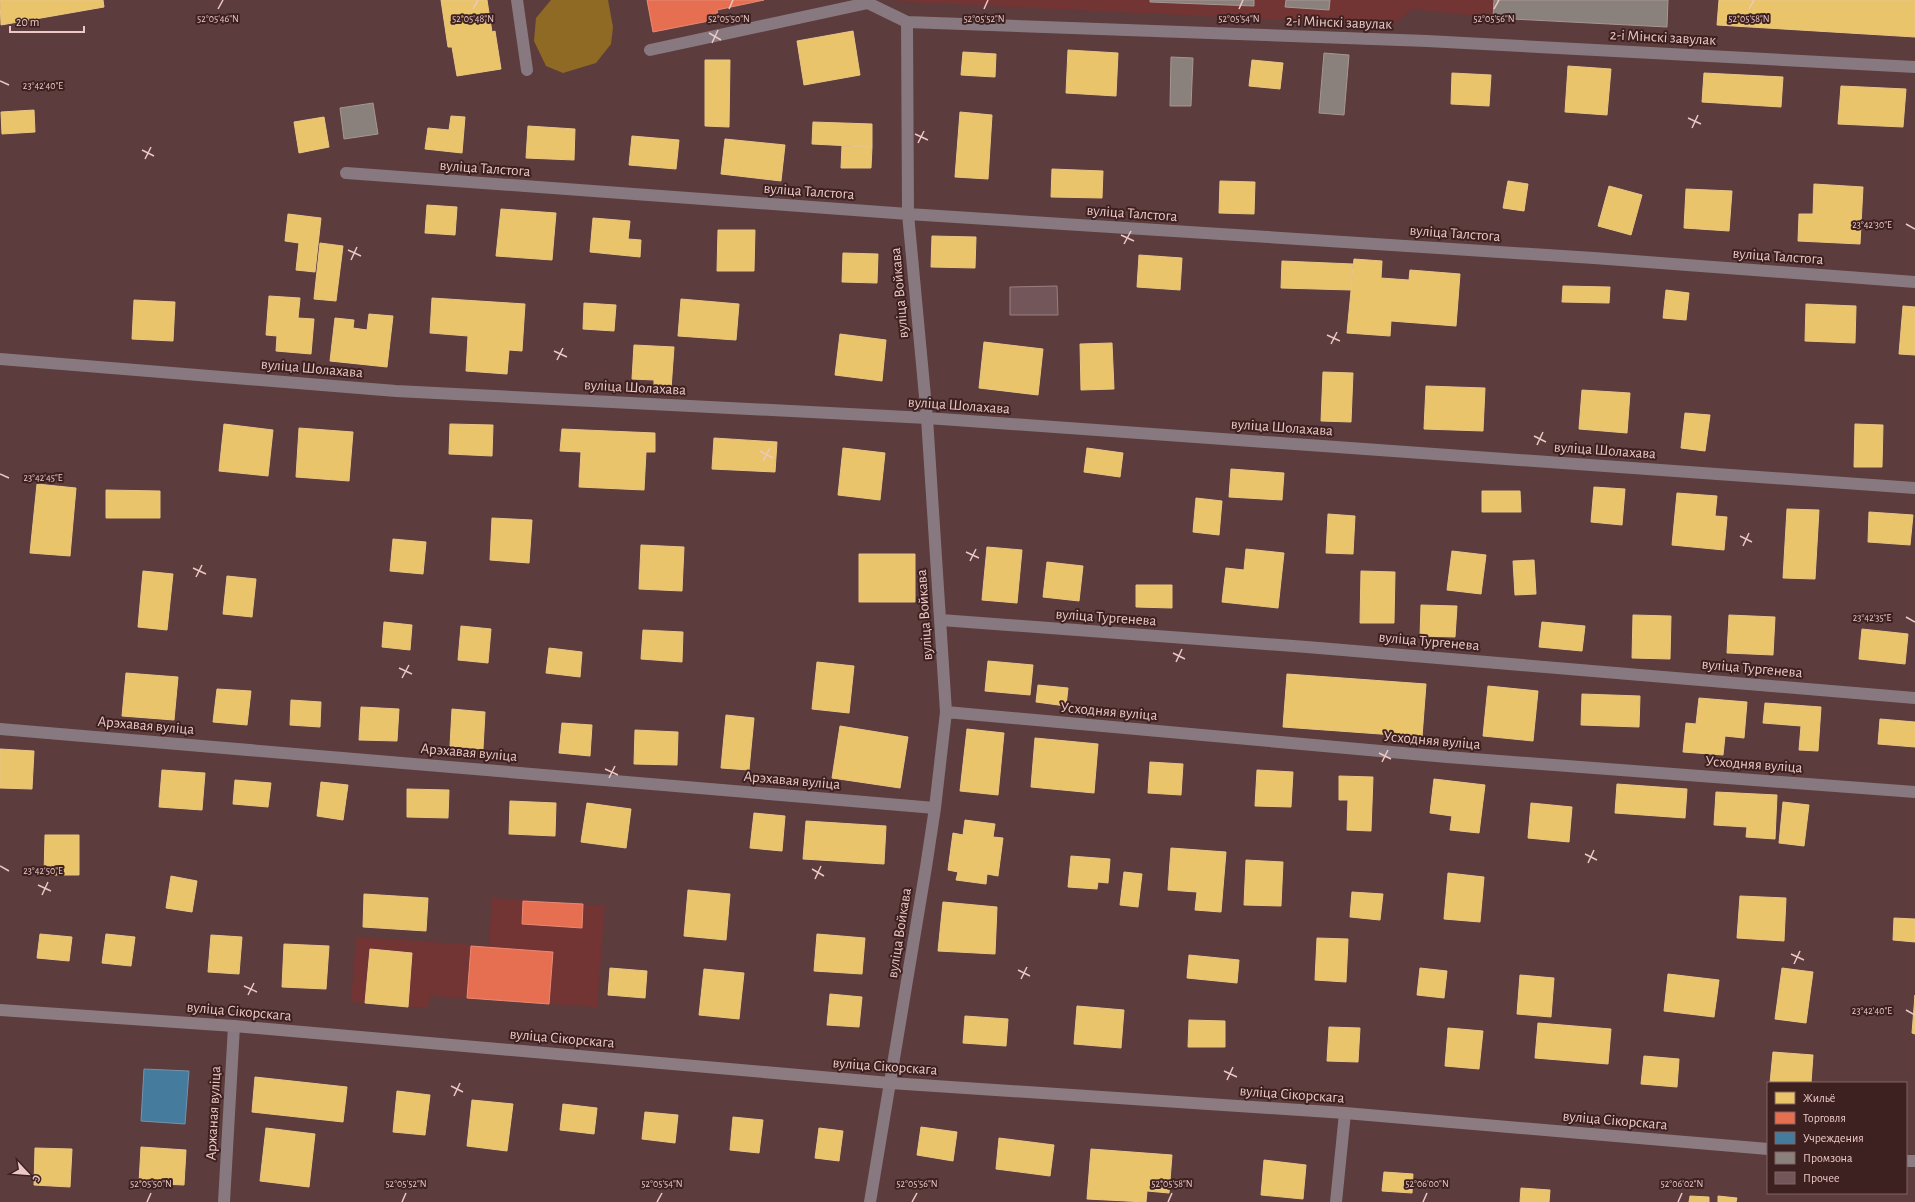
<svg xmlns="http://www.w3.org/2000/svg" width="1915" height="1202" viewBox="0 0 1915 1202" font-family="'Alegreya Sans',sans-serif">
<style>
.built{fill:#733434}
.forest{fill:#8f6a25}
.homes{fill:#e9c46a;stroke:#eac585}
.shops{fill:#e76f51;stroke:#e88974}
.public{fill:#457b9d;stroke:#7792a9}
.industry{fill:#8a817c;stroke:#a79692}
.building{fill:#73565a;stroke:#9b7f82}
.lines{fill:none;stroke-linecap:round;stroke-linejoin:round}
.street{stroke:#87797f;stroke-width:12}
.secondary{stroke:#8c7c81;stroke-width:12}
.ticks{fill:none;stroke:#ecc7c5;stroke-width:1.5}
.labels{text-anchor:middle;stroke-width:4;stroke-linejoin:round;paint-order:stroke}
.street-label{font-size:15px;fill:#ecc7c5;stroke:#3c2120}
.ticks-label{font-size:10px;text-anchor:middle;fill:#ecc7c5;stroke:#3c2120;stroke-width:4;stroke-linejoin:round;paint-order:stroke}
</style>
<rect width="100%" height="100%" fill="#5c3c3c"/>
<path class="built" d="M 893,0 L 1668,0 L 1667,27 L 1493,18 L 1413,9 L 1392,25 L 906,2 Z
M 492,898 L 605,906 L 597,1007 L 430,996 L 428,1008 L 351,1002 L 356,937 L 489,946 Z"/>
<path class="forest" d="M 551,0 L 608,0 L 613,27 L 611,44 L 596,63 L 563,73 L 546,66 L 534,41 L 536,18 Z"/>
<path class="homes" d="M 0,0 L 103,0 L 104,7 L 1,25 Z
M 441,0 L 487,0 L 492,32 L 495,31 L 501,69 L 457,76 L 452,47 L 448,47 Z
M 1719,0 L 1915,0 L 1915,37 L 1717,25 Z
M 853,31 L 860,75 L 804,85 L 797,41 Z
M 1068,50 L 1118,53 L 1116,96 L 1066,93 Z
M 963,52 L 996,54 L 995,77 L 961,75 Z
M 705,60 L 730,60 L 729,127 L 705,126 Z
M 1252,60 L 1283,63 L 1280,89 L 1249,86 Z
M 1568,66 L 1611,69 L 1607,115 L 1565,112 Z
M 1452,73 L 1491,75 L 1489,106 L 1451,104 Z
M 1704,73 L 1783,77 L 1781,107 L 1702,102 Z
M 1841,86 L 1906,89 L 1903,127 L 1838,124 Z
M 34,110 L 35,132 L 2,134 L 1,112 Z
M 960,112 L 992,115 L 988,179 L 955,177 Z
M 451,116 L 465,117 L 462,153 L 425,149 L 428,128 L 449,130 Z
M 324,117 L 329,147 L 299,153 L 294,122 Z
M 813,122 L 872,124 L 872,147 L 812,144 Z
M 528,126 L 575,129 L 574,160 L 526,158 Z
M 632,136 L 679,140 L 676,169 L 629,165 Z
M 725,139 L 785,145 L 781,181 L 721,174 Z
M 842,146 L 872,147 L 871,168 L 841,168 Z
M 1052,169 L 1103,171 L 1102,198 L 1051,197 Z
M 1220,181 L 1255,182 L 1254,214 L 1219,213 Z
M 1508,181 L 1528,184 L 1524,211 L 1503,208 Z
M 1814,184 L 1863,187 L 1860,244 L 1798,241 L 1799,214 L 1813,214 Z
M 1609,186 L 1642,195 L 1631,235 L 1598,226 Z
M 1686,189 L 1732,191 L 1729,231 L 1684,228 Z
M 427,205 L 457,207 L 455,235 L 425,233 Z
M 501,209 L 556,213 L 552,260 L 496,256 Z
M 288,214 L 321,218 L 315,272 L 296,270 L 299,243 L 285,241 Z
M 593,218 L 630,221 L 628,239 L 641,240 L 640,257 L 590,252 Z
M 718,230 L 755,230 L 754,271 L 717,271 Z
M 932,236 L 976,237 L 975,268 L 931,267 Z
M 320,243 L 343,246 L 336,301 L 314,299 Z
M 843,253 L 878,254 L 877,283 L 842,282 Z
M 1139,255 L 1182,258 L 1180,290 L 1137,287 Z
M 1354,259 L 1382,261 L 1381,278 L 1409,280 L 1410,270 L 1460,274 L 1456,326 L 1391,321 L 1390,336 L 1347,333 Z
M 1282,261 L 1353,264 L 1351,290 L 1281,288 Z
M 1563,286 L 1610,287 L 1609,303 L 1562,302 Z
M 1666,290 L 1689,293 L 1686,320 L 1663,318 Z
M 269,296 L 300,298 L 298,318 L 314,319 L 311,354 L 276,351 L 277,336 L 266,335 Z
M 432,298 L 525,304 L 522,351 L 509,350 L 507,374 L 466,371 L 468,336 L 430,333 Z
M 681,299 L 739,304 L 736,340 L 678,336 Z
M 134,300 L 175,302 L 173,341 L 132,339 Z
M 584,303 L 616,305 L 614,331 L 583,329 Z
M 1806,304 L 1856,306 L 1855,343 L 1805,341 Z
M 1903,306 L 1915,307 L 1915,355 L 1899,354 Z
M 369,314 L 393,316 L 387,367 L 330,361 L 335,318 L 354,320 L 353,328 L 367,330 Z
M 840,334 L 886,340 L 882,381 L 835,375 Z
M 984,342 L 1043,349 L 1038,395 L 979,388 Z
M 1112,343 L 1114,389 L 1081,390 L 1080,344 Z
M 634,345 L 674,347 L 671,389 L 654,388 L 654,380 L 632,379 Z
M 1323,372 L 1353,373 L 1351,422 L 1321,421 Z
M 1426,386 L 1485,388 L 1483,431 L 1424,429 Z
M 1582,390 L 1630,393 L 1627,433 L 1579,429 Z
M 1685,413 L 1710,415 L 1705,451 L 1681,448 Z
M 224,424 L 273,430 L 268,476 L 219,471 Z
M 450,424 L 493,425 L 492,456 L 449,454 Z
M 1855,424 L 1883,425 L 1882,467 L 1854,467 Z
M 299,428 L 353,432 L 349,481 L 296,477 Z
M 562,429 L 655,433 L 655,452 L 646,452 L 644,490 L 579,487 L 581,452 L 560,451 Z
M 714,438 L 777,442 L 775,472 L 712,469 Z
M 843,448 L 885,453 L 880,500 L 838,495 Z
M 1087,448 L 1123,453 L 1120,477 L 1084,472 Z
M 1231,469 L 1284,473 L 1282,500 L 1229,497 Z
M 37,484 L 76,488 L 70,556 L 30,553 Z
M 1594,487 L 1625,489 L 1622,525 L 1591,522 Z
M 106,490 L 160,491 L 160,518 L 106,518 Z
M 1482,491 L 1520,491 L 1521,512 L 1482,512 Z
M 1677,493 L 1717,496 L 1715,516 L 1727,517 L 1724,550 L 1672,545 Z
M 1196,498 L 1222,501 L 1219,535 L 1193,532 Z
M 1787,509 L 1819,510 L 1815,579 L 1783,578 Z
M 1869,512 L 1913,515 L 1910,545 L 1868,542 Z
M 1328,514 L 1355,516 L 1353,554 L 1326,553 Z
M 492,518 L 532,520 L 529,563 L 490,560 Z
M 393,539 L 426,542 L 423,574 L 390,571 Z
M 641,545 L 684,547 L 682,591 L 639,589 Z
M 987,547 L 1022,550 L 1017,603 L 982,600 Z
M 1246,549 L 1284,553 L 1278,608 L 1222,602 L 1226,568 L 1244,570 Z
M 1452,551 L 1486,555 L 1481,594 L 1447,590 Z
M 859,554 L 915,554 L 915,602 L 859,602 Z
M 1534,560 L 1536,594 L 1515,595 L 1513,561 Z
M 1047,562 L 1083,566 L 1079,601 L 1043,597 Z
M 143,571 L 173,574 L 167,630 L 138,627 Z
M 1361,571 L 1395,572 L 1394,623 L 1360,623 Z
M 227,576 L 256,579 L 252,617 L 223,614 Z
M 1136,585 L 1172,585 L 1172,608 L 1136,607 Z
M 1421,605 L 1457,606 L 1455,637 L 1420,636 Z
M 1633,615 L 1671,616 L 1670,659 L 1632,658 Z
M 1729,615 L 1775,617 L 1773,655 L 1727,653 Z
M 384,622 L 412,625 L 410,650 L 382,647 Z
M 1542,622 L 1585,626 L 1582,651 L 1539,647 Z
M 461,626 L 491,629 L 488,663 L 458,660 Z
M 1862,629 L 1908,634 L 1905,664 L 1859,659 Z
M 643,630 L 683,632 L 682,662 L 641,659 Z
M 549,648 L 582,652 L 580,677 L 546,673 Z
M 988,661 L 1033,665 L 1030,695 L 985,691 Z
M 817,662 L 854,666 L 849,713 L 812,709 Z
M 126,673 L 178,677 L 174,720 L 122,716 Z
M 1287,674 L 1426,684 L 1422,737 L 1283,727 Z
M 1038,685 L 1068,688 L 1066,706 L 1036,702 Z
M 1488,686 L 1538,691 L 1533,741 L 1483,736 Z
M 217,689 L 251,691 L 247,725 L 213,722 Z
M 1582,694 L 1640,696 L 1639,727 L 1581,725 Z
M 1699,698 L 1747,702 L 1744,738 L 1725,736 L 1723,755 L 1683,752 L 1686,723 L 1696,724 Z
M 291,700 L 321,702 L 320,727 L 290,725 Z
M 1765,703 L 1821,707 L 1818,751 L 1799,750 L 1801,726 L 1763,723 Z
M 361,707 L 399,709 L 397,741 L 359,740 Z
M 452,709 L 485,712 L 483,749 L 450,746 Z
M 726,715 L 754,718 L 749,770 L 721,768 Z
M 1880,719 L 1915,722 L 1915,747 L 1878,744 Z
M 562,723 L 592,725 L 590,756 L 559,753 Z
M 840,726 L 908,737 L 900,788 L 832,778 Z
M 967,729 L 1004,733 L 998,795 L 960,791 Z
M 635,730 L 678,732 L 677,765 L 634,764 Z
M 1035,738 L 1098,744 L 1094,793 L 1031,787 Z
M 0,749 L 34,751 L 32,789 L 0,788 Z
M 1150,762 L 1183,764 L 1181,795 L 1148,793 Z
M 162,770 L 205,773 L 202,810 L 159,807 Z
M 1257,770 L 1293,772 L 1291,807 L 1255,806 Z
M 1339,776 L 1373,777 L 1371,831 L 1347,830 L 1348,800 L 1339,800 Z
M 1434,779 L 1485,785 L 1479,833 L 1450,830 L 1452,816 L 1430,813 Z
M 235,780 L 271,783 L 268,807 L 233,804 Z
M 321,782 L 348,785 L 343,820 L 317,816 Z
M 1617,784 L 1687,789 L 1685,818 L 1615,813 Z
M 407,789 L 449,790 L 448,818 L 407,817 Z
M 1716,792 L 1777,795 L 1775,839 L 1746,837 L 1747,827 L 1714,825 Z
M 510,801 L 556,803 L 555,836 L 509,834 Z
M 1783,802 L 1809,805 L 1804,846 L 1779,843 Z
M 587,803 L 631,809 L 626,848 L 581,842 Z
M 1531,803 L 1572,807 L 1569,842 L 1528,838 Z
M 754,813 L 785,816 L 782,851 L 750,848 Z
M 965,820 L 995,824 L 993,837 L 1003,838 L 998,876 L 987,874 L 986,884 L 956,880 L 958,872 L 948,870 L 953,833 L 963,835 Z
M 806,821 L 886,826 L 884,864 L 803,859 Z
M 45,835 L 79,835 L 79,875 L 44,875 Z
M 1171,848 L 1226,852 L 1221,912 L 1195,910 L 1197,892 L 1168,890 Z
M 1071,856 L 1110,859 L 1108,883 L 1098,882 L 1097,889 L 1068,887 Z
M 1246,860 L 1283,862 L 1281,906 L 1244,905 Z
M 1124,872 L 1142,874 L 1138,907 L 1120,905 Z
M 1448,873 L 1484,877 L 1480,922 L 1444,919 Z
M 171,876 L 197,881 L 192,912 L 166,908 Z
M 688,890 L 730,894 L 726,940 L 684,936 Z
M 1352,892 L 1383,894 L 1380,920 L 1350,917 Z
M 364,894 L 428,898 L 426,931 L 363,927 Z
M 1740,896 L 1786,898 L 1784,941 L 1737,938 Z
M 943,902 L 997,907 L 995,954 L 938,951 Z
M 1894,918 L 1915,919 L 1915,942 L 1893,940 Z
M 40,934 L 72,937 L 69,961 L 37,958 Z
M 106,934 L 135,937 L 131,966 L 102,963 Z
M 817,934 L 865,938 L 862,974 L 814,971 Z
M 211,935 L 242,937 L 239,974 L 208,972 Z
M 1317,938 L 1348,939 L 1346,982 L 1315,980 Z
M 284,944 L 329,946 L 326,989 L 282,987 Z
M 370,949 L 412,953 L 408,1007 L 365,1003 Z
M 1189,955 L 1239,960 L 1237,983 L 1187,978 Z
M 610,968 L 647,971 L 645,998 L 608,995 Z
M 1420,968 L 1447,971 L 1444,998 L 1417,995 Z
M 1782,968 L 1813,972 L 1806,1023 L 1775,1019 Z
M 704,969 L 744,973 L 739,1019 L 699,1015 Z
M 1668,974 L 1719,980 L 1714,1017 L 1664,1011 Z
M 1520,975 L 1554,978 L 1551,1017 L 1517,1014 Z
M 830,994 L 862,997 L 859,1027 L 827,1025 Z
M 1915,995 L 1915,1034 L 1912,1033 Z
M 1077,1006 L 1124,1010 L 1121,1048 L 1074,1044 Z
M 965,1016 L 1008,1019 L 1006,1046 L 963,1043 Z
M 1189,1020 L 1225,1021 L 1225,1047 L 1188,1047 Z
M 1538,1023 L 1611,1029 L 1608,1064 L 1535,1058 Z
M 1329,1027 L 1360,1028 L 1358,1062 L 1327,1061 Z
M 1448,1028 L 1483,1031 L 1479,1069 L 1445,1066 Z
M 1773,1052 L 1813,1055 L 1811,1083 L 1770,1083 Z
M 1644,1056 L 1679,1059 L 1677,1087 L 1641,1084 Z
M 255,1077 L 347,1087 L 343,1122 L 252,1112 Z
M 397,1091 L 430,1095 L 425,1135 L 393,1132 Z
M 472,1100 L 513,1104 L 507,1151 L 467,1146 Z
M 563,1104 L 597,1108 L 594,1134 L 560,1130 Z
M 645,1112 L 678,1115 L 675,1143 L 642,1139 Z
M 733,1117 L 763,1120 L 759,1153 L 730,1150 Z
M 921,1127 L 957,1132 L 953,1161 L 917,1155 Z
M 266,1128 L 315,1134 L 309,1187 L 260,1181 Z
M 819,1128 L 843,1131 L 839,1161 L 815,1158 Z
M 999,1138 L 1054,1145 L 1050,1176 L 996,1169 Z
M 141,1147 L 186,1150 L 184,1185 L 139,1183 Z
M 35,1148 L 72,1149 L 70,1187 L 34,1185 Z
M 1091,1149 L 1172,1155 L 1169,1193 L 1147,1191 L 1146,1202 L 1087,1199 Z
M 1264,1160 L 1306,1165 L 1303,1199 L 1261,1195 Z
M 1384,1172 L 1413,1174 L 1412,1193 L 1382,1191 Z
M 1521,1188 L 1550,1190 L 1549,1202 L 1520,1202 Z
M 1690,1196 L 1709,1197 L 1709,1202 L 1689,1202 Z
M 1718,1196 L 1737,1198 L 1736,1202 L 1718,1202 Z"/>
<path class="shops" d="M 647,0 L 764,0 L 717,10 L 719,19 L 653,32 Z
M 523,901 L 583,904 L 582,928 L 522,924 Z
M 471,946 L 553,952 L 549,1004 L 467,998 Z"/>
<path class="public" d="M 144,1069 L 189,1071 L 185,1124 L 141,1121 Z"/>
<path class="industry" d="M 1150,0 L 1254,0 L 1254,6 L 1150,2 Z
M 1286,0 L 1330,0 L 1329,10 L 1285,7 Z
M 1494,0 L 1668,0 L 1667,27 L 1493,18 Z
M 1324,53 L 1349,55 L 1344,115 L 1319,113 Z
M 1171,57 L 1193,58 L 1191,106 L 1170,106 Z
M 373,103 L 378,134 L 344,139 L 340,108 Z"/>
<path class="building" d="M 1057,286 L 1058,315 L 1010,315 L 1010,287 Z"/>
<g class="lines">
<path class="street" d="M 517,0 L 527,70
M 650,50 L 868,3 L 907,22 L 1427,41 L 1915,67
M 346,173 L 908,214 L 1594,258 L 1915,282
M 0,359 L 396,391 L 927,418 L 1915,488
M 941,620 L 1307,647 L 1915,698
M 946,712 L 1447,757 L 1915,792
M 0,729 L 935,808
M 224,1202 L 234,1026
M 870,1202 L 926,867 L 935,808 L 946,712 L 927,418 L 908,214 L 907,22
M 1336,1202 L 1345,1113"/>
<path class="secondary" d="M 0,1010 L 234,1026 L 890,1083 L 1345,1113 L 1768,1149
M 1906,1161 L 1915,1161"/>
</g>
<path class="ticks" d="M 218,9 L 223,0M 473,9 L 478,0M 729,9 L 733,0M 984,9 L 988,0M 1239,9 L 1243,0M 1494,9 L 1499,0M 1749,9 L 1754,0M 709,33 L 721,40M 712,43 L 718,30M 0,81 L 9,85M 1688,118 L 1701,124M 1692,128 L 1698,115M 915,134 L 928,140M 918,143 L 924,131M 142,150 L 154,156M 145,159 L 151,147M 1906,224 L 1915,229M 1121,235 L 1134,241M 1124,244 L 1131,231M 348,250 L 361,256M 351,260 L 357,247M 1327,335 L 1340,341M 1331,344 L 1337,332M 554,351 L 567,357M 557,360 L 563,348M 1534,436 L 1546,442M 1537,445 L 1543,432M 760,451 L 773,458M 763,461 L 770,448M 0,474 L 9,478M 1740,536 L 1752,542M 1743,546 L 1749,533M 966,552 L 979,558M 970,561 L 976,549M 193,568 L 206,574M 196,577 L 202,565M 1906,617 L 1915,622M 1173,653 L 1185,659M 1176,662 L 1182,649M 399,668 L 412,674M 402,678 L 409,665M 1379,753 L 1391,759M 1382,762 L 1388,750M 605,769 L 618,775M 609,778 L 615,766M 1585,854 L 1597,860M 1588,863 L 1594,850M 0,866 L 9,871M 812,869 L 824,876M 815,879 L 821,866M 38,885 L 51,891M 42,895 L 48,882M 1791,954 L 1804,960M 1794,964 L 1800,951M 1018,970 L 1030,976M 1021,979 L 1027,967M 244,986 L 257,992M 248,995 L 254,983M 1906,1010 L 1915,1015M 1224,1071 L 1237,1077M 1227,1080 L 1233,1067M 451,1086 L 463,1092M 454,1096 L 460,1083M 147,1202 L 151,1193M 402,1202 L 406,1193M 657,1202 L 662,1193M 912,1202 L 917,1193M 1168,1202 L 1172,1193M 1423,1202 L 1427,1193M 1678,1202 L 1682,1193"/>
<g class="labels">
<g class="street-label">
<text transform="translate(1339 22) rotate(2)" y="5">2-і Мінскі завулак</text>
<text transform="translate(1663 37) rotate(3)" y="5">2-і Мінскі завулак</text>
<text transform="translate(485 168) rotate(4)" y="5">вуліца Талстога</text>
<text transform="translate(809 191) rotate(4)" y="5">вуліца Талстога</text>
<text transform="translate(1132 213) rotate(4)" y="5">вуліца Талстога</text>
<text transform="translate(1455 233) rotate(4)" y="5">вуліца Талстога</text>
<text transform="translate(1778 256) rotate(4)" y="5">вуліца Талстога</text>
<text transform="translate(899 293) rotate(-95)" y="5">вуліца Войкава</text>
<text transform="translate(312 368) rotate(5)" y="5">вуліца Шолахава</text>
<text transform="translate(635 387) rotate(3)" y="5">вуліца Шолахава</text>
<text transform="translate(959 405) rotate(4)" y="5">вуліца Шолахава</text>
<text transform="translate(1282 427) rotate(4)" y="5">вуліца Шолахава</text>
<text transform="translate(1605 450) rotate(4)" y="5">вуліца Шолахава</text>
<text transform="translate(924 615) rotate(-94)" y="5">вуліца Войкава</text>
<text transform="translate(1106 617) rotate(4)" y="5">вуліца Тургенева</text>
<text transform="translate(1429 641) rotate(5)" y="5">вуліца Тургенева</text>
<text transform="translate(1752 668) rotate(5)" y="5">вуліца Тургенева</text>
<text transform="translate(1109 711) rotate(5)" y="5">Усходняя вуліца</text>
<text transform="translate(146 725) rotate(5)" y="5">Арэхавая вуліца</text>
<text transform="translate(1432 740) rotate(5)" y="5">Усходняя вуліца</text>
<text transform="translate(469 752) rotate(5)" y="5">Арэхавая вуліца</text>
<text transform="translate(1754 764) rotate(4)" y="5">Усходняя вуліца</text>
<text transform="translate(792 780) rotate(5)" y="5">Арэхавая вуліца</text>
<text transform="translate(899 933) rotate(-81)" y="5">вуліца Войкава</text>
<text transform="translate(239 1011) rotate(5)" y="5">вуліца Сікорскага</text>
<text transform="translate(562 1038) rotate(5)" y="5">вуліца Сікорскага</text>
<text transform="translate(885 1066) rotate(4)" y="5">вуліца Сікорскага</text>
<text transform="translate(1292 1094) rotate(4)" y="5">вуліца Сікорскага</text>
<text transform="translate(213 1113) rotate(-87)" y="5">Аржаная вуліца</text>
<text transform="translate(1615 1120) rotate(5)" y="5">вуліца Сікорскага</text>
</g>
</g>
<g class="ticks-label">
<text x="218" y="22">52°05'46"N</text>
<text x="473" y="22">52°05'48"N</text>
<text x="729" y="22">52°05'50"N</text>
<text x="984" y="22">52°05'52"N</text>
<text x="1239" y="22">52°05'54"N</text>
<text x="1494" y="22">52°05'56"N</text>
<text x="1749" y="22">52°05'58"N</text>
<text x="43" y="89">23°42'40"E</text>
<text x="1872" y="228">23°42'30"E</text>
<text x="43" y="481">23°42'45"E</text>
<text x="1872" y="621">23°42'35"E</text>
<text x="43" y="874">23°42'50"E</text>
<text x="1872" y="1014">23°42'40"E</text>
<text x="151" y="1187">52°05'50"N</text>
<text x="406" y="1187">52°05'52"N</text>
<text x="662" y="1187">52°05'54"N</text>
<text x="917" y="1187">52°05'56"N</text>
<text x="1172" y="1187">52°05'58"N</text>
<text x="1427" y="1187">52°06'00"N</text>
<text x="1682" y="1187">52°06'02"N</text>
</g>
<rect x="1767" y="1082" width="140" height="112" fill="#3c2120" stroke="#826362"/>
<rect x="1775" y="1092" width="20" height="12" fill="#e9c46a" stroke="#826362"/>
<text x="1803" y="1102" font-size="12" fill="#ecc7c5">Жильё</text>
<rect x="1775" y="1112" width="20" height="12" fill="#e76f51" stroke="#826362"/>
<text x="1803" y="1122" font-size="12" fill="#ecc7c5">Торговля</text>
<rect x="1775" y="1132" width="20" height="12" fill="#457b9d" stroke="#826362"/>
<text x="1803" y="1142" font-size="12" fill="#ecc7c5">Учреждения</text>
<rect x="1775" y="1152" width="20" height="12" fill="#8a817c" stroke="#826362"/>
<text x="1803" y="1162" font-size="12" fill="#ecc7c5">Промзона</text>
<rect x="1775" y="1172" width="20" height="12" fill="#73565a" stroke="#826362"/>
<text x="1803" y="1182" font-size="12" fill="#ecc7c5">Прочее</text>
<g transform="translate(28 1174) rotate(116)" stroke="#3c2120" stroke-width="3" paint-order="stroke">
<path d="M0-3L7 15L0 10L-7 15Z" fill="#ecc7c5"/>
<text y="-6" font-size="11" font-weight="bold" text-anchor="middle" fill="#ecc7c5">С</text>
</g>
<path d="M10 26v6h74v-6" fill="none" stroke="#ecc7c5" stroke-width="2"/>
<text x="16" y="26" font-size="12" fill="#ecc7c5" stroke="#3c2120" stroke-width="3" paint-order="stroke">20 m</text>
</svg>
